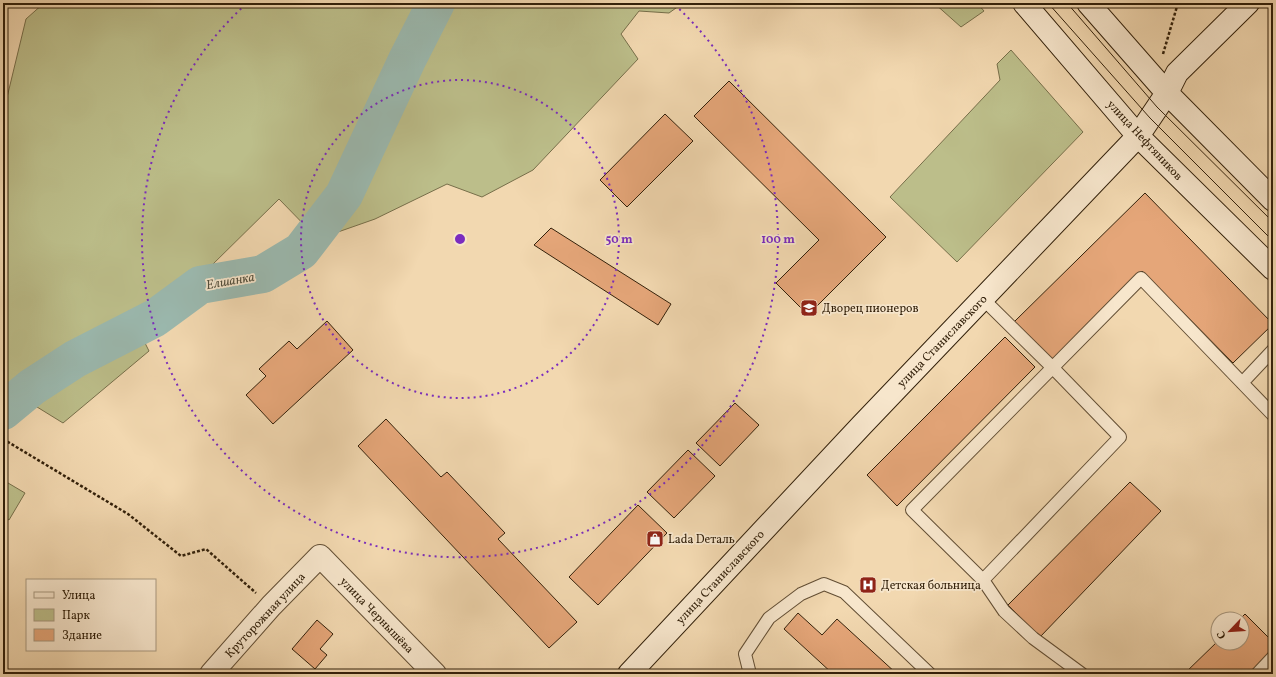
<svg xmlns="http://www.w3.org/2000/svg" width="1276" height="677" viewBox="0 0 1276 677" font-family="Vollkorn,serif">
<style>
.green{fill:#bcbe8a;stroke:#776f4a}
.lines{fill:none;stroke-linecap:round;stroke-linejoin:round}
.river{stroke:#9bb9af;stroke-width:38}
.building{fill:#e5a679;stroke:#32200a}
.service-casing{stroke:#624e34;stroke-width:14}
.minor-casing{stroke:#624e34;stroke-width:24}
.secondary-casing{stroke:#32200a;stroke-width:24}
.path{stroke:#32200a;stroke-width:2.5;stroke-dasharray:3 2;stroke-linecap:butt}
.service{stroke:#f7e6cc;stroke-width:12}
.minor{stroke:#f7e6cc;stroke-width:22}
.secondary{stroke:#f7e6cc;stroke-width:22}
.tram{stroke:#32200a;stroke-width:1}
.ring{fill:none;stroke:#7b2cbf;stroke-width:2;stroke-dasharray:2 4}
.labels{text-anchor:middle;stroke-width:3.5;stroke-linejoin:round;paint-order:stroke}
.street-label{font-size:12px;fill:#32200a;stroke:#f7e6cc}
.poi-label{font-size:12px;fill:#32200a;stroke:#f7e6cc;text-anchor:start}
.water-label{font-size:13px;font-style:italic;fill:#524e3c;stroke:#f7e6cc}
.centre{fill:#7b2cbf;stroke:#f7e6cc;stroke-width:2}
.ring-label{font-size:12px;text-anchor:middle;font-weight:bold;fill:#7b2cbf;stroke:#f7e6cc;stroke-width:3.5;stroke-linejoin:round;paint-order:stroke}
</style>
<rect width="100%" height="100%" fill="#f2d8b0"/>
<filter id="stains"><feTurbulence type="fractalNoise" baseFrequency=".005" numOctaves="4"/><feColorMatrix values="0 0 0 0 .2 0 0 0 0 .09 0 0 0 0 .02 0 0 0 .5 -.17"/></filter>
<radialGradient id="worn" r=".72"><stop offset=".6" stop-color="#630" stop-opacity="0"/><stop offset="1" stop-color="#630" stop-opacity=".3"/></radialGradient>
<path class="green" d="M 44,3 L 683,3 L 669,13 L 639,11 L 621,34 L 638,59 L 533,170 L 482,197 L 447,184 L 375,219 L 318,239 L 279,199 L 141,335 L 149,351 L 63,423 L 3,386 L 3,216 L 4,214 L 3,214 L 3,114 L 26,19 Z
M 934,3 L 977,3 L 984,11 L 961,27 Z
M 1011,50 L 1083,132 L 957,262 L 890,197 L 1000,80 L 997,64 Z
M 3,480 L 25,493 L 9,520 L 3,516 Z"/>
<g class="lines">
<path class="river" d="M 3,411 L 32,387 L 75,359 L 155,318 L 200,285 L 263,274 L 301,251 L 344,195 L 407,60 L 436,3"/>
</g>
<path class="building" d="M 729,81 L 886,237 L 808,315 L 776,283 L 819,240 L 694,116 Z
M 665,114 L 693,141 L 627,207 L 600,180 Z
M 1145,193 L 1273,324 L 1233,363 L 1142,271 L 1052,360 L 1014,322 Z
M 551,228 L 671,304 L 658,325 L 534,245 Z
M 327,321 L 353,350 L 273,424 L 246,395 L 266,376 L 259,369 L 289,341 L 297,349 Z
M 1005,337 L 1035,367 L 897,506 L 867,475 Z
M 735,403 L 759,425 L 720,466 L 696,443 Z
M 386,419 L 441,477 L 447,472 L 505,533 L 498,539 L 577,622 L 549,648 L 358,446 Z
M 688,450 L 715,476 L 674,518 L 647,492 Z
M 1130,482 L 1161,511 L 1040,637 L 1008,605 Z
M 638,505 L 667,533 L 598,605 L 569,577 Z
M 798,613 L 822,635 L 837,619 L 897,674 L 833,674 L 784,629 Z
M 1245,614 L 1273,642 L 1273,651 L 1250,674 L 1184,674 L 1218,641 L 1218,643 L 1242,643 L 1242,619 L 1240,619 Z
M 317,620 L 333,634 L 320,649 L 327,655 L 315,669 L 292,649 Z
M 389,670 L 393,674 L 385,674 Z"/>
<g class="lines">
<g class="service-casing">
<path id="service" d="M 983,299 L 1053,368 L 1120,437 L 983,580
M 1242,383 L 1273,350
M 750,674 L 745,654 L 769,618 L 801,594 L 824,584 L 844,592 L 930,674
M 1082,674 L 1033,638 L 1004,611 L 983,580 L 912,510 L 1141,278 L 1273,415
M 1257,674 L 1273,657"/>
</g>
<g class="minor-casing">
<path id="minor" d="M 211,674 L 271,606 L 320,556 L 435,674"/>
</g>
<g class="secondary-casing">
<path id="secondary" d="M 1024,3 L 1138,136 L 1273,269
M 1088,3 L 1167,93 L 1273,200
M 629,674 L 861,426 L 1138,136 L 1167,93 L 1177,73 L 1248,3"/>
</g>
<path class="path" d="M 1163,54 L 1178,3
M 3,439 L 128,514 L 181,556 L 206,549 L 256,593"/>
<use href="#service" class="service"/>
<use href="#minor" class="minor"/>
<use href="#secondary" class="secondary"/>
<path class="tram" d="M 1048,3 L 1150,118 L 1273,241
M 1067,3 L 1157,107 L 1273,222"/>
</g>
<g class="ring">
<circle cx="460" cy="239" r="159"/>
<path d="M675 5A318 318 0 1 1 245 5"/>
</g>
<defs>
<g id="school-square" transform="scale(0.9)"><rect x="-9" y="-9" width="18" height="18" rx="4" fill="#8f2418" stroke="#f7e6cc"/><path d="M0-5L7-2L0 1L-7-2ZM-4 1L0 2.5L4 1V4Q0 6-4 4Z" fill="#fff"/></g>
<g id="shop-square" transform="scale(0.9)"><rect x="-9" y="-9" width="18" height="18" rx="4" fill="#8f2418" stroke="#f7e6cc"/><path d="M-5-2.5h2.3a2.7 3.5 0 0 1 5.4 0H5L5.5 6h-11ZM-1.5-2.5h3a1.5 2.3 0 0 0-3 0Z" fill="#fff"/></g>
<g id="hospital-square" transform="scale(0.9)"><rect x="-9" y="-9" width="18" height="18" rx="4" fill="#8f2418" stroke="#f7e6cc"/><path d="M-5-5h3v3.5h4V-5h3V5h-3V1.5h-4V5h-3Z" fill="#fff"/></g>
</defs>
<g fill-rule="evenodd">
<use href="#school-square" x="809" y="308"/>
<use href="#shop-square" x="655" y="539"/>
<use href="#hospital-square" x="868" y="585"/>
</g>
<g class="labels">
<g class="street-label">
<text transform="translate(1145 140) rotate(47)" y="4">улица Нефтяников</text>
<text transform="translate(942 341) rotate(-46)" y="4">улица Станиславского</text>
<text transform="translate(720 577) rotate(-47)" y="4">улица Станиславского</text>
<text transform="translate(265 615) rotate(-47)" y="4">Круторожная улица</text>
<text transform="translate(377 615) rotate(46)" y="4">улица Чернышёва</text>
</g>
<g class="poi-label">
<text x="822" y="312">Дворец пионеров</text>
<text x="668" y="543">Lada Dеталь</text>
<text x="881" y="589">Детская больница</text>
</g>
<g class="water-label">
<text transform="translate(230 280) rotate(-10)" y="5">Елшанка</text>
</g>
</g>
<circle cx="460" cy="239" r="6" class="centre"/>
<g class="ring-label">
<text x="619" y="243">50 m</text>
<text x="778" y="243">100 m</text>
</g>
<rect width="1276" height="677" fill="none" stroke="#f2d8b0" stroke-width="16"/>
<rect x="4" y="4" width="1268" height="669" fill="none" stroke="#32200a" stroke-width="2"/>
<rect x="8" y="8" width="1260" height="661" fill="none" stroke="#32200a"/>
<rect x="26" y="579" width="130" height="72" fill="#f7e6cc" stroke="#a8977e"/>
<rect x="34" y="592" width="20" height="6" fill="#f7e6cc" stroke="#a8977e"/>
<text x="62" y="599" font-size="12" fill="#32200a">Улица</text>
<rect x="34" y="609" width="20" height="12" fill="#bcbe8a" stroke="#a8977e"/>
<text x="62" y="619" font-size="12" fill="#32200a">Парк</text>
<rect x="34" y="629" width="20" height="12" fill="#e5a679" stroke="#a8977e"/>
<text x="62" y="639" font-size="12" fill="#32200a">Здание</text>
<g transform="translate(1230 631) rotate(245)"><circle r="19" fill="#f7e6cc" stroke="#a8977e"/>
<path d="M0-3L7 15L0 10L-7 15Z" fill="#8f2418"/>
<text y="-6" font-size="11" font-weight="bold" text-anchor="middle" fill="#32200a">С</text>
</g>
<rect width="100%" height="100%" filter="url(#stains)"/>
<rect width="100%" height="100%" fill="url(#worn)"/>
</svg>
